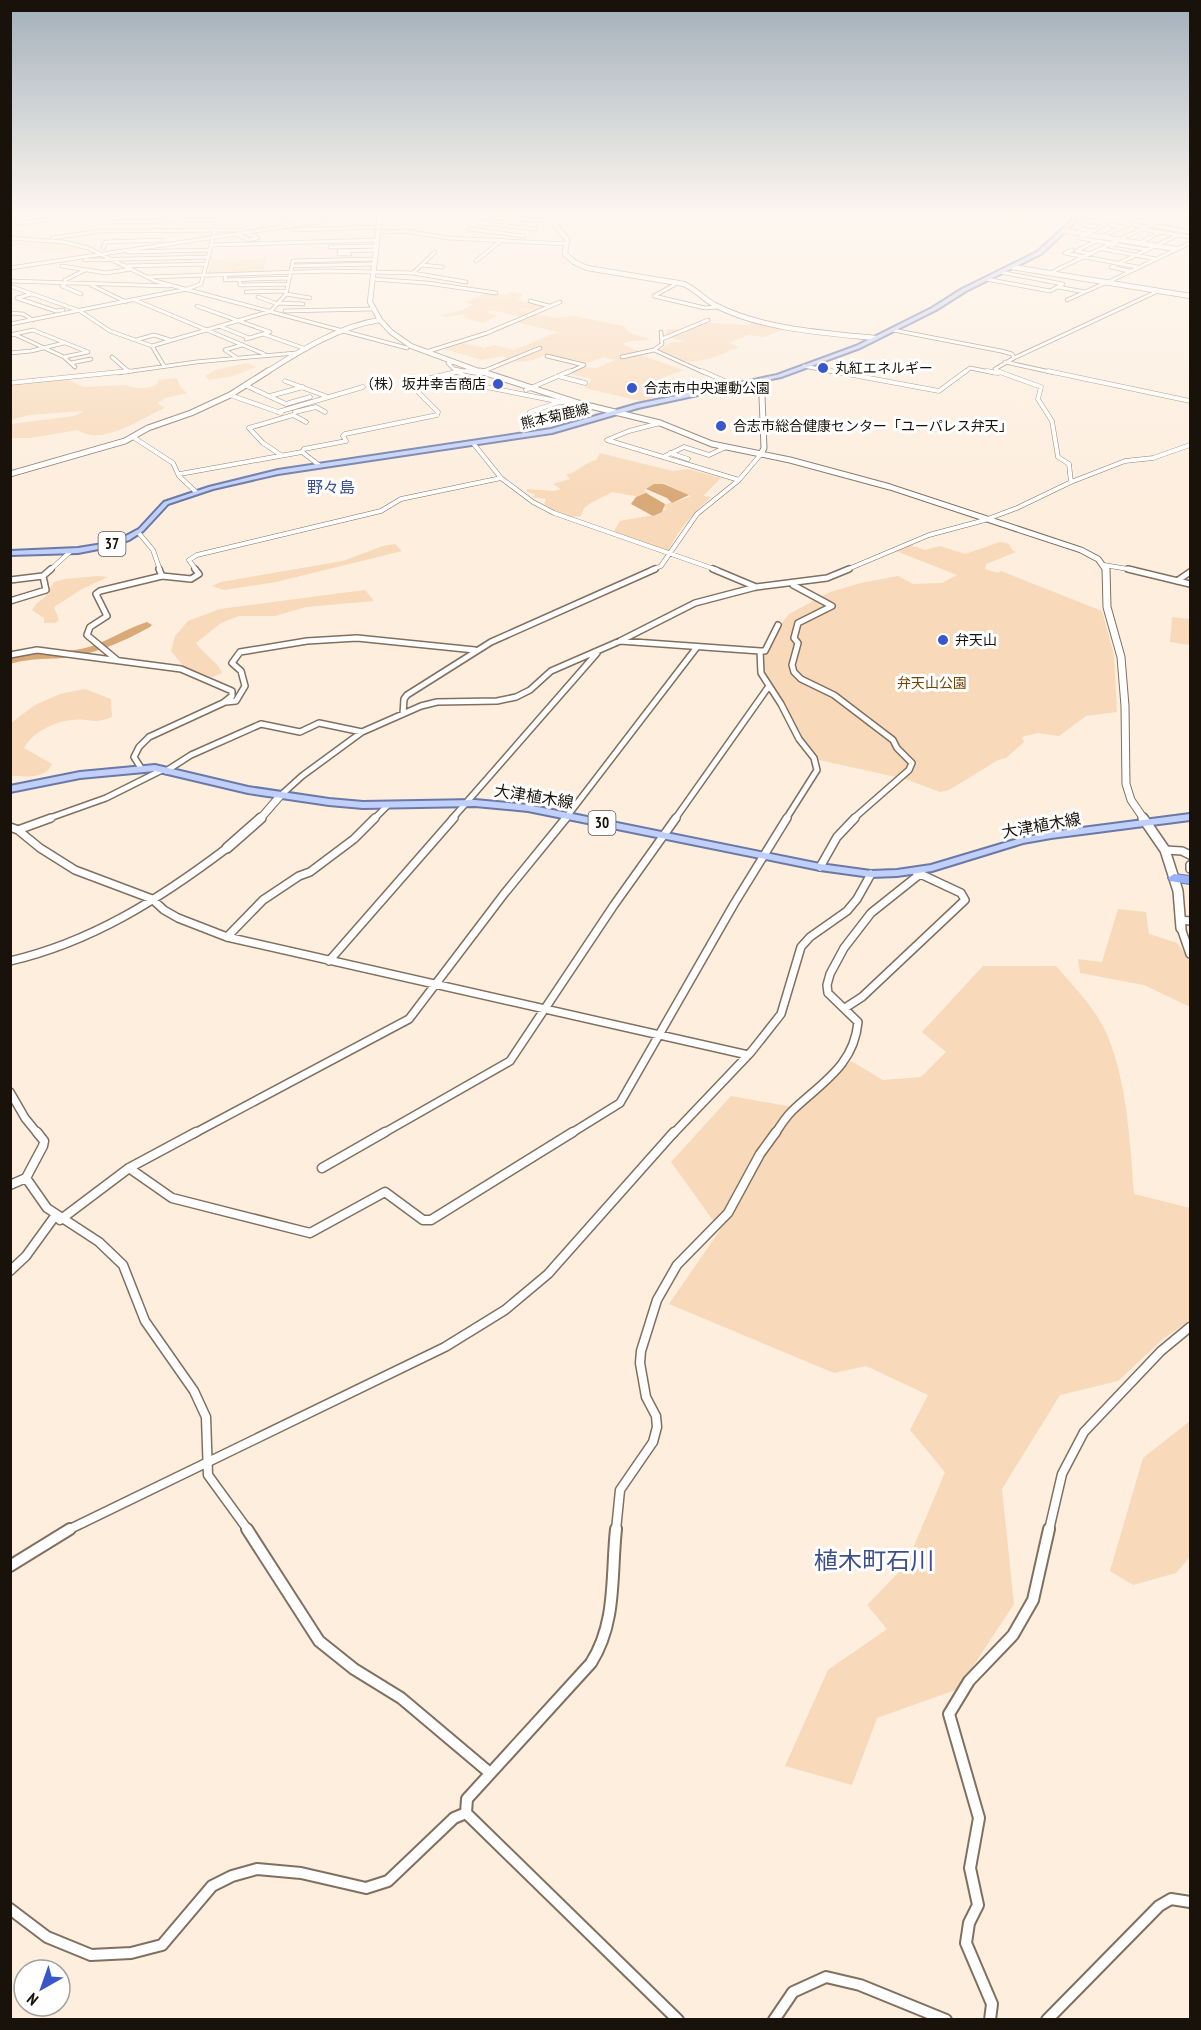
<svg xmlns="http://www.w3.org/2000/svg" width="1201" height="2030" viewBox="0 0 1201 2030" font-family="'PT Sans Narrow','Noto Sans JP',sans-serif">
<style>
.green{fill:#f8d9b9}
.water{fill:#d9a977}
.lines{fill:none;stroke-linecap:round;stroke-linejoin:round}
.river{fill:#d9a977;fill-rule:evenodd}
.minor-far5-casing{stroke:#81705f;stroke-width:4.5}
.minor-far4-casing{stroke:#81705f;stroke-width:5}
.minor-far3-casing{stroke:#81705f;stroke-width:8}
.minor-far2-casing{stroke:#81705f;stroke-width:10}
.minor-far1-casing{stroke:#81705f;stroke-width:11}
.minor-casing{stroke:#81705f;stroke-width:14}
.tertiary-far3-casing{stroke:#81705f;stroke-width:6}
.tertiary-far2-casing{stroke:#81705f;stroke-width:7}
.tertiary-far1-casing{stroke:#81705f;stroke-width:9}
.tertiary-casing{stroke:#81705f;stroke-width:12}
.primary-casing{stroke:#6b79a6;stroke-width:4}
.motorway-casing{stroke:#6b79a6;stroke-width:2}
.minor-far5{stroke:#fff;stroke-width:3}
.minor-far4{stroke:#fff;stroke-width:4}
.minor-far3{stroke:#fff;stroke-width:5}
.minor-far2{stroke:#fff;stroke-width:7}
.minor-far1{stroke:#fff;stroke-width:8}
.minor{stroke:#fff;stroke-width:10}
.tertiary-far3{stroke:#fff;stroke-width:4.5}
.tertiary-far2{stroke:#fff;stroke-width:5}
.tertiary-far1{stroke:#fff;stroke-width:7}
.tertiary{stroke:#fff;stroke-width:9}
.primary{fill:#c1d0fb;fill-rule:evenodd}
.motorway{fill:#97b1f9;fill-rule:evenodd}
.poi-dot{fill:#3a57c9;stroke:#fff;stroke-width:2}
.labels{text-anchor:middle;stroke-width:6;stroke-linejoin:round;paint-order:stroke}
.far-poi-label{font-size:14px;fill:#18120b;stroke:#fff;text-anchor:start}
.far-street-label{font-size:14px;fill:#18120b;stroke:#fff}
.far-park-label{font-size:14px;fill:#724503;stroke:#fff}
.shield{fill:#fff;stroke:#5d5954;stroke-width:1.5}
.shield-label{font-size:15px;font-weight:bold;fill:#18120b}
.far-quarter-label{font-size:16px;fill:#3d508b;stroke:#fff}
.street-label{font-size:16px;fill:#18120b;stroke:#fff}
.near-quarter-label{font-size:24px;fill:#3d508b;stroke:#fff}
</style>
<rect width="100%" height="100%" fill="#fdeede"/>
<path class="green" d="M 21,241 L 73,246 L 80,250 L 61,252 L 14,246 L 11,242 Z
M 266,258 L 263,273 L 208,274 L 211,260 Z
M 510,292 L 523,294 L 518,300 L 546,306 L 534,311 L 517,308 L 531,312 L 520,316 L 489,310 L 488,313 L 497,316 L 483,323 L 462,317 L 467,314 L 446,317 L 440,315 L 458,312 L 473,305 L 466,302 L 486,293 L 506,295 Z
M 535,314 L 556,318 L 574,316 L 624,326 L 629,333 L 651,339 C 641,342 632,339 622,344 L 641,352 L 638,354 L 683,370 L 655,381 L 679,387 L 644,402 L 585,388 L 592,379 L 567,373 L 583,367 L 597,368 L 615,360 L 604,357 L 587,363 L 547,354 C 533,361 518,366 503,356 L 482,360 L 444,349 L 463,343 L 485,348 L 494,345 L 514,350 L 557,332 L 516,322 Z
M 752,319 L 785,329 L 764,337 L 748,335 L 729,343 L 739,347 C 707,361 689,368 656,352 L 670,343 L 686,341 L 671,338 L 665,333 L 668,329 L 685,330 L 698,322 L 744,325 L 751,324 Z
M 247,363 L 256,367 L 233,376 L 209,380 L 205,376 L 215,370 Z
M 63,377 L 83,387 L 127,385 C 135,390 151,389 158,383 L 158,380 L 177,378 L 181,388 L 187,393 L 166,398 L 157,403 L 165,408 C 141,418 102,447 78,430 L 30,438 L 11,438 L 11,424 L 74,416 L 84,411 L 29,415 L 11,420 L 11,383 Z
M 600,453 L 673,471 L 689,469 L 721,478 L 703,496 L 711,497 C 695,512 678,529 669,550 L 664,550 L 614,531 L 620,521 L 654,515 L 667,509 L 662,506 C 670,502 682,501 691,496 L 664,483 L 644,490 L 649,494 L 641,497 L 612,492 L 591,503 L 584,508 L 581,516 C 568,519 554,510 544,504 L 546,499 L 533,497 L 535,494 L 527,492 L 527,489 L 554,491 L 561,489 L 553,484 L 570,479 L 566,475 C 579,471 584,463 596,460 Z
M 1000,542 L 1009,544 L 1012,550 L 1016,552 L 986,564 L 985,569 L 998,573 L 1001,571 L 1102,611 L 1114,655 L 1117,712 L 1086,716 L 1059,736 L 1037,733 L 1022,737 L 1024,742 L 1006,758 L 998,760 L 949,790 L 940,792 L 905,779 L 819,760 L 802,739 L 763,672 L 762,660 L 781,624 L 789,614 L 830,592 L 861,583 L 898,576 L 913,584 L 942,583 L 957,575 L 896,551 L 907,544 L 925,550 L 940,546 L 965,554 Z
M 395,544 L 402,551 L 276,582 L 224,590 L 212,586 L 221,582 L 343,561 L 383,546 Z
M 98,576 L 108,577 L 82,589 L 54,607 L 59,620 L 55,623 L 44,623 L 44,618 L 32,610 L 37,603 L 45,597 L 54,582 L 65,579 Z
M 365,590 L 374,601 L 306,607 L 275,616 L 239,616 L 221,623 L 196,643 C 204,655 218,662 222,673 L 212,677 L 184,667 L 171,651 L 175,636 L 188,621 L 220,609 Z
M 1172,617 L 1190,619 L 1190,645 L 1170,642 Z
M 85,689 L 111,699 L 112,717 C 91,725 91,718 73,720 C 55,721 33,732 24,748 L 52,764 C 45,780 25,776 11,776 L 11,723 L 35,705 L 60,694 Z
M 1118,909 L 1146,912 L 1149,934 L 1177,943 L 1190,961 L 1190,1007 L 1144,985 L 1080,973 L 1078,959 L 1102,962 Z
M 983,966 L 1056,966 C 1070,982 1085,998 1097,1016 C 1126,1060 1130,1141 1134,1194 L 1190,1208 L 1190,1320 L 1163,1339 L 1118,1381 L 1060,1395 L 1002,1489 L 1014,1604 L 958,1689 L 877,1718 L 852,1785 L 785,1766 L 828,1670 L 887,1629 L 867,1605 L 906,1565 L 945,1472 L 910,1430 L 928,1395 L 866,1366 L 834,1373 L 669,1304 L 720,1230 L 671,1162 L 731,1096 L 798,1108 L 851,1061 L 883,1080 L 921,1077 L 946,1052 L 922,1032 Z
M 1190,1421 L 1190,1557 L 1176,1573 L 1133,1585 L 1110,1571 L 1143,1458 Z"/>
<path class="water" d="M 654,484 L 664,484 L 689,495 L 672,503 L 667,498 L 646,489 Z
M 646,493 L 665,504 L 662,512 L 653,516 L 631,504 L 636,497 Z"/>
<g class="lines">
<path class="river" d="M 147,622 L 152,625 L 150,627 C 125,641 99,652 71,657 C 48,660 34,657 10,664 L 10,657 C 33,649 57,654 81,649 C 105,644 124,629 147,622 Z"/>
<g class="minor-far5-casing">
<path id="minor-far5" d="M 304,215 L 316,223
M 444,215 L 551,221
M 519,215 L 546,216
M 1177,215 L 1190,218
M 277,217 L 289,227
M 286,217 L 299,225
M 1077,219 L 1123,227 L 1129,224 L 1146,227
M 1087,221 L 1079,229 L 1093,231
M 114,222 L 218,220
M 479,223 L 536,229
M 10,224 L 96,215
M 1149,225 L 1190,232
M 469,229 L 524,236
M 1141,229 L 1190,237
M 294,230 L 380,227
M 379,232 L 404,231 L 448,238 L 568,244
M 237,234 L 248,240 L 258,238 L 247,233
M 1103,236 L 1123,227
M 10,238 L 64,242 L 88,248 L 155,281 L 407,348
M 52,238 L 101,231 L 241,230
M 1097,241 L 1148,250
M 1140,243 L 1160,232
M 212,245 L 377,240
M 330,247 L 377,246
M 103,248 L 106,242 L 162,240
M 1103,249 L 1156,259
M 1072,250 L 1065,253 L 1137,267
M 128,252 L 210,250
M 350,254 L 339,254 L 339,251 L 376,250
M 1091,254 L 1076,251 L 1097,241 L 1080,238 L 1106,224
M 85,260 L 209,257
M 476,261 L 502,240
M 422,265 L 442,267
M 62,266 L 106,273 L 131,269
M 125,266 L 207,264
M 292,266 L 374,264
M 10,268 L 362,215
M 1129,271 L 1111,267 L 1178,235
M 413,273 L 435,252
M 1048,274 L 1154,223 L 1131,219
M 226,275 L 225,280 L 290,278
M 148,277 L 329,271 L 413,273 L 466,282
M 372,279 L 427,283 L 496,293
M 986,279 L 1050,291 L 1063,284 L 1000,272
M 65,280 L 85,270
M 240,280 L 240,285 L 288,284
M 10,281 L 169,286
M 674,282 L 674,285 L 654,296 L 705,308 L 718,307
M 1106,283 L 1190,243
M 65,284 L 62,286 L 81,294
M 91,285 L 126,302
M 10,286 L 80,311 L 110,331 L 152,346 L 164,366
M 1058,287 L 1085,292
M 246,292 L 286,291
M 31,294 L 17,298 L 56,311 L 63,310
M 286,294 L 310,298
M 258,297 L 275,303 L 303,304
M 135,300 L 264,354
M 1067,300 L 1105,283
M 530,301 L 549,306
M 197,306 L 270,332 L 246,339
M 285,311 L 372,309
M 10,313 L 23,314 L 33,320
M 10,324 L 187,289 L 201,284 L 219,215
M 219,326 L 249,338
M 893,330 L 1001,351 L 1012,354 L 1014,358
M 661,332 L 662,344 L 654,350 L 705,373
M 14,334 L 64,357 L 75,367
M 263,334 L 306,349
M 10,335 L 33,330 L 88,352 L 64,357
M 662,339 L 708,320
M 136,340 L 154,335 L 170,340
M 152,346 L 271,311 L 286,294 L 293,261 L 375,259
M 426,352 L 487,333 L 560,302
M 10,353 L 31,351 L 64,343
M 547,356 L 584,365 L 567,373
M 112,357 L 128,371
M 622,357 L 654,350
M 237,358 L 225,350 L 242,345
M 452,362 L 448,363 L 458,373
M 1005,362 L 1055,373
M 71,363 L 91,359
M 804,366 L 839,373
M 454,369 L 475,373
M 118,373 L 196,362 L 296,353
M 454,373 L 456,372
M 479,373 L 540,348
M 964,373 L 970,368 L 995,373
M 999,373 L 995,369 L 1014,358 L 1158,291"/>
</g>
<g class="minor-far4-casing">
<path id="minor-far4" d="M 457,371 L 481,386 L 587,407
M 466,371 L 478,373 L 483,371
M 702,371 L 736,386
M 831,371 L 939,391 L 966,371
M 987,371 L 998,373
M 997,371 L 1041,387 L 1038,399 L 1052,421 L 1058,457 L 1069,464 L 1071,482
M 1048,371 L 1190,401
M 558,376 L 585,383
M 762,380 L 762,396
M 285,381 L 328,397
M 10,383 L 129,371
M 247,386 L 286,404 L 310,397
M 526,390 L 570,371
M 230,395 L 281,413
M 270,396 L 303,387
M 278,412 L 363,387
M 295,412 L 316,407 L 325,412
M 530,412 L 559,402
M 660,423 L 629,431 L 607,440 L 739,480
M 133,437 L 173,463 L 179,476 L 196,492
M 302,452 L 319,465
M 670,453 L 688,459
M 281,455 L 263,443 L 249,428 L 293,415 L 306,422
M 663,457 L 684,447 L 709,455 L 724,448
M 180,474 L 302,452 L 304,449 L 346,441 L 343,436 L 345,434 L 437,415 L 438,412 L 409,383 L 456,372
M 501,478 L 533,502 L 554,513 L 717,570
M 138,532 L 153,550 L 160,570
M 1104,565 L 1134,570
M 50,570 L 71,551
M 196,570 L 189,560 L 197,555 L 381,511 L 401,499 L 501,478 L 473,443
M 651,570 L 661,566 L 697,514 L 739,480 L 761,454
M 846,570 L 929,535 L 985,520 L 1017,508 L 1071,482 L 1125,461 L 1153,458 L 1190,445"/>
</g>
<g class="minor-far3-casing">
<path id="minor-far3" d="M 159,569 L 162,576
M 713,569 L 756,587
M 1128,569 L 1190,584
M 10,580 L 43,576 L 51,569
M 1177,581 L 1190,572
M 793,585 L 832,606 L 798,623 L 794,638 L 798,643 L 792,665 L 794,672 L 801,679 L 834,695 L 893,740 L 897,748 L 912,763 L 909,770 L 853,819
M 10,601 L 46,590 L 43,576
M 620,641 L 760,651 L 761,673 L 781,704 L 799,739 L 814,758 L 817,770 L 786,819
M 760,651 L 765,651 L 778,625
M 10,655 L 37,650 L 181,669 L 232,691 L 232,696 L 223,703 L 149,737 L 139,747 L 134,757 L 141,768
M 117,660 L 87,635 L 90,627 L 107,616 L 96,594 L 100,591 L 162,576 L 191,579 L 199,574 L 195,569
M 226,702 L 236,701 L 245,686 L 241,671 L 232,663 L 240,652 L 307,641 L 357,638 L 475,650
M 403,714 L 404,699 L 407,695 L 491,642 L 655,569
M 166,771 L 191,755 L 261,724 L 300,732 L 319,723 L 362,732
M 280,796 L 302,776 L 362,732 L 421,706 L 437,702 L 497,701 L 516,697 L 530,690 L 551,671 L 620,641 L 695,603 L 756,587 L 827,578 L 849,569
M 47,819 L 106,798 L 162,770
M 374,819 L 388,805
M 452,819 L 597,653
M 565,819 L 697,647
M 675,819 L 769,686"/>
</g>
<g class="minor-far2-casing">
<path id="minor-far2" d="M 10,827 L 18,830 L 40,848 L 75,870 L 152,899 L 164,910 L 178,918 L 227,937 L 748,1055
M 18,830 L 51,818
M 1165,850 L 1182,851 L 1190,855
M 1190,865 L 1190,869
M 820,867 L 837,837 L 855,818
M 1180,920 L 1190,921
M 1181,928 L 1190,954
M 227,937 L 263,900 L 299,876 L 310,872 L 354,839 L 375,818
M 10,961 C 92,942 161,898 227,848
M 329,961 L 454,818
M 845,1008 L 862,997 L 965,900 L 961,893 L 916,872
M 10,1092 L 25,1118 L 38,1134
M 193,1134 L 409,1019 L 504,894 L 566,818
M 382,1134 L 510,1061 L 614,905 L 676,818
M 570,1134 L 620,1103 L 734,904 L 787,818
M 673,1134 L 751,1052 L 781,1014 L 801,947 L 810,937 L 847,911 L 857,899 L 871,874
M 775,1134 C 780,1126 785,1118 792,1111 C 821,1083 854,1066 858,1022 L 828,993 L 827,985 L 830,974 L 844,948 L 871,913 L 920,874"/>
</g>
<g class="minor-far1-casing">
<path id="minor-far1" d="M 37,1132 L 44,1141 L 43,1146 L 26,1178 L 47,1208 L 99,1242 L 123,1265 L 145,1321 L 194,1391 L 206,1417 L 208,1475 L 248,1530
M 129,1168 L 172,1198 L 310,1233 L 385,1192 L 423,1220 L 431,1220 L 573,1132
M 322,1168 L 385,1132
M 10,1185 L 26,1178
M 60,1220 L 129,1168 L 196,1132
M 10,1271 L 26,1256 L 55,1216
M 68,1530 L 445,1347 L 505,1310 L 548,1274 L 674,1132
M 616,1530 L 620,1490 L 653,1442 L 657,1427 L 656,1416 L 646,1397 L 640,1363 L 641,1351 L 657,1300 L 677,1265 L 728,1213 L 760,1154 L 776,1132
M 1049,1530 L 1062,1474 L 1084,1432 L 1161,1351 L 1190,1327"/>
</g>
<g class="minor-casing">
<path id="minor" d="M 247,1529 L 319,1641 L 354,1669 L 401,1698 L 490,1773
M 616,1529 C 611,1575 617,1622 591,1663 L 467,1799 L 466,1813 L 678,2020
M 10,1566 L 70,1529
M 10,1909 L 47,1937 L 91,1955 L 131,1953 L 162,1945 L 212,1886 L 232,1876 L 257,1869 L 301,1873 L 366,1888 L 388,1881 L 454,1818 L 466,1813
M 774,2020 L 793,1992 L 826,1977 L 860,1985 L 946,2020
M 990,2020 L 992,2004 L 966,1943 L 969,1923 L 978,1905 L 970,1868 L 979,1818 L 949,1714 L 969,1681 L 1013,1635 L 1033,1600 L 1049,1529
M 1047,2020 L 1159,1906 L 1171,1899 L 1190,1902"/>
</g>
<g class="tertiary-far3-casing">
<path id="tertiary-far3" d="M 380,215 L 370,302 L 380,320 L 391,332 L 411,346 L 484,373
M 546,215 L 567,239 L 565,254 L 574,262 L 587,268 L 684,284 C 697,290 703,299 715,305 C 760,329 825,333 875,338
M 1065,231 L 1176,249
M 1012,267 L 1190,296
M 265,373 C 300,351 339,326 380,320"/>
</g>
<g class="tertiary-far2-casing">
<path id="tertiary-far2" d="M 480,371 L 578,403 L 660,423 L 712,444 L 790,460 L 890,487 L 1081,550 L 1098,559 L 1106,570
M 761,454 L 764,448 L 762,396
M 10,474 L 125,441 L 148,428 L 191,413 L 230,395 L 268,371"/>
</g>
<g class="tertiary-far1-casing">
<path id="tertiary-far1" d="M 1106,569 L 1107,607 L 1121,657 L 1125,706 L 1126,784 L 1131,800 L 1144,819
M 260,819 L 280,796"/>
</g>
<g class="tertiary-casing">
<path id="tertiary" d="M 1143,818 L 1165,850 L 1178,891 L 1181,928
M 227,848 L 261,818"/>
</g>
<g class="primary-casing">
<path id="primary" d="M 1078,215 L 1083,215 L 1041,254 L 966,291 L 936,310 L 860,348 L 781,377 L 638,408 L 552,433 L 278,474 L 213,489 L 168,504 L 143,531 L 129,540 L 114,546 L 78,553 L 10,555 L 10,551 L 78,548 L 109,543 L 124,537 L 139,529 L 164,502 L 209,487 L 278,470 L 551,429 L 637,404 L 777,375 L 856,346 L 932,308 L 962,289 L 1037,252 Z
M 155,765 L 248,787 L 329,799 L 363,802 L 475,800 L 528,805 L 820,864 L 871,871 L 897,870 L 931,865 L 1018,839 L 1051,832 L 1190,814 L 1190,820 L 1051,838 L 1023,843 L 932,871 L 897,876 L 871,877 L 820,870 L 528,811 L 475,806 L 363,808 L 329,805 L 248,793 L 155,771 L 80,778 L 10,792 L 10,786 L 80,772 Z"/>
</g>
<g class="motorway-casing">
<path id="motorway" d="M 1174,874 L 1190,876 L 1190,884 L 1170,881 L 1168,878 Z"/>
</g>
<use href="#minor-far5" class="minor-far5"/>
<use href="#minor-far4" class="minor-far4"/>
<use href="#minor-far3" class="minor-far3"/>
<use href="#minor-far2" class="minor-far2"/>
<use href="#minor-far1" class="minor-far1"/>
<use href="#minor" class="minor"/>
<use href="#tertiary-far3" class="tertiary-far3"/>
<use href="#tertiary-far2" class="tertiary-far2"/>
<use href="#tertiary-far1" class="tertiary-far1"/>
<use href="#tertiary" class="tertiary"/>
<use href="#primary" class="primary"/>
<use href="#motorway" class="motorway"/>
</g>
<linearGradient id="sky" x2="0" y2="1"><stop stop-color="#a2b0bb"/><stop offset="0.43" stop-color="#fef7f0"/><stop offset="1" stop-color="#fef7f0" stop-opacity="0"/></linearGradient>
<rect width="1201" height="499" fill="url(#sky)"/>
<g class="poi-dot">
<circle cx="823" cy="368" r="6"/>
<circle cx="498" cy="384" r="6"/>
<circle cx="632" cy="388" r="6"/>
<circle cx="721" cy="426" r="6"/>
<circle cx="943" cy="640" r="6"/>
</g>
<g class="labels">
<g class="far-poi-label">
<text x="835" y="373">丸紅エネルギー</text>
<text x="486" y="389" text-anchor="end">（株）坂井幸吉商店</text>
<text x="644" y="393">合志市中央運動公園</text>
<text x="733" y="431">合志市総合健康センター「ユーパレス弁天」</text>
<text x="955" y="645">弁天山</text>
</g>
<g class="far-street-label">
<text transform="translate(555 416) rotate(-13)" y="5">熊本菊鹿線</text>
</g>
<g class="far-park-label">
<text x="932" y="688">弁天山公園</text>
</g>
<g class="shield">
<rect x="98.5" y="532" width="27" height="24" rx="4.5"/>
<rect x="588.5" y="811" width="27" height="24" rx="4.5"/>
</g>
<g class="shield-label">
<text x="112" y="549">37</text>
<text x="602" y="828">30</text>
</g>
<g class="far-quarter-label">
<text x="331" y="493">野々島</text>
</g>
<g class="street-label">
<text transform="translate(534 796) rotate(9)" y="6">大津植木線</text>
<text transform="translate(1041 825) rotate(-10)" y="6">大津植木線</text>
</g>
<g class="near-quarter-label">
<text x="874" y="1569">植木町石川</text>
</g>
</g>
<rect width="1201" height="2030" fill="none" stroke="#18120b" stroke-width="24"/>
<g transform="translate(42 1988) rotate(220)"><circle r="28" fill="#ffffff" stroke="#a3a09d" stroke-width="1.5"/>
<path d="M0-4.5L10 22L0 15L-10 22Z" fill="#3a57c9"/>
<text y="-9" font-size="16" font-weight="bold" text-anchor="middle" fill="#18120b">N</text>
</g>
</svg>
